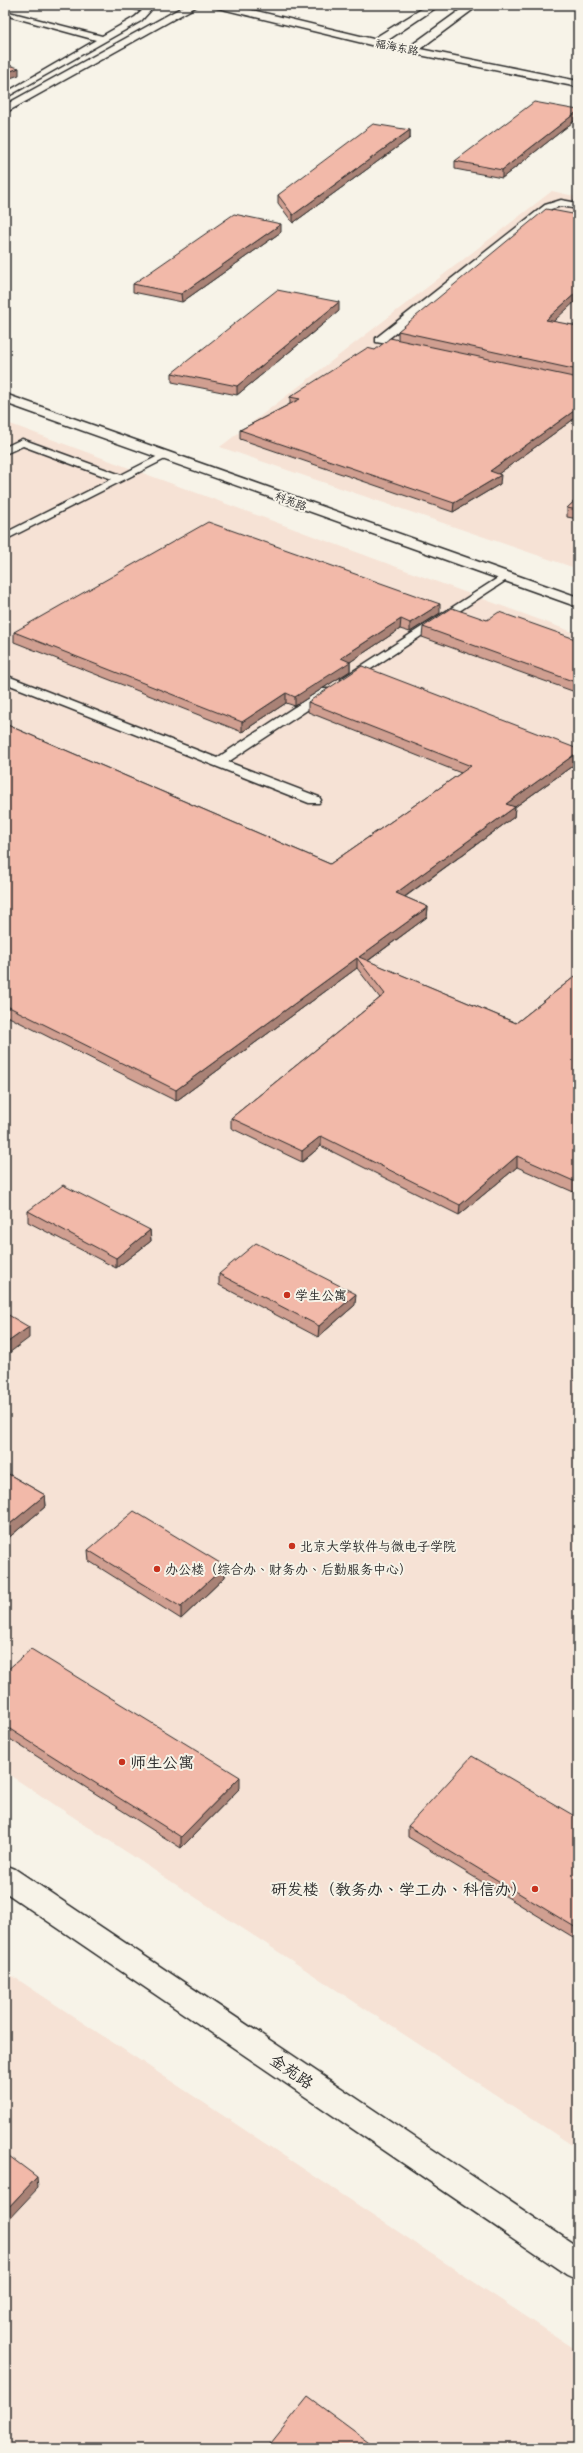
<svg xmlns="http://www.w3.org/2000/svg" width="583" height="2453" viewBox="0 0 583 2453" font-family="Mali,'LXGW WenKai TC',sans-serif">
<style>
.built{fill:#f6e2d5}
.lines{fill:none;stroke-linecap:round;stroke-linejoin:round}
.service-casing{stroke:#2b2b2b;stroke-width:3}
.minor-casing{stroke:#2b2b2b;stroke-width:3}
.tertiary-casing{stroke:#2b2b2b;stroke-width:3}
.service{fill:#f7f3e8;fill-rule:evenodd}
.minor{fill:#f7f3e8;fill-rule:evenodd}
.tertiary{fill:#f7f3e8;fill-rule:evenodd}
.wall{fill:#d09f91;stroke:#2b2b2b}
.shaded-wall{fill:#a98276;stroke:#2b2b2b}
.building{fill:#f2b9a9;stroke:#2b2b2b}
.poi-dot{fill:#c8321e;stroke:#f7f3e8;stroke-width:1.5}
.labels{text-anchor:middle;stroke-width:4;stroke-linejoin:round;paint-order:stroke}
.far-street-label{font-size:11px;fill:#2b2b2b;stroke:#f7f3e8}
.poi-label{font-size:13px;fill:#2b2b2b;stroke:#f7f3e8;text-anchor:start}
.near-poi-label{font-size:16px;fill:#2b2b2b;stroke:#f7f3e8;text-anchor:start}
.near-street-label{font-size:16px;fill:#2b2b2b;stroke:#f7f3e8}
</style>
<rect width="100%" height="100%" fill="#f7f3e8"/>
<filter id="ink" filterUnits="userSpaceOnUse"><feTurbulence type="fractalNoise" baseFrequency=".025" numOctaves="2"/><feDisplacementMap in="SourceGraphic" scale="8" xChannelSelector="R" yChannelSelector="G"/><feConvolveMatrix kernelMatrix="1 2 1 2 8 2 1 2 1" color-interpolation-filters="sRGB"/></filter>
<g filter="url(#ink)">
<path class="built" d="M 552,191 L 578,197 L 578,569 L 220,447 Z
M 5,422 L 578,634 L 578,2149 L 5,1772 Z
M 5,1971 L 578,2351 L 578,2448 L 5,2448 Z"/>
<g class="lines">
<g class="service-casing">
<path id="service" d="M 122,5 L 136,5 L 151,10 L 141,21 L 5,98 L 5,93 L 96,40 L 5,15 L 5,11 L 102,36 L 135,17 L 142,11 Z
M 561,200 L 578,203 L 578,209 L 561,206 L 551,209 L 388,339 L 410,344 L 410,348 L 376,342 L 376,338 L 545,205 Z
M 22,439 L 121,475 L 162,454 L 166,453 L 171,456 L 5,540 L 5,533 L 112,479 L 23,446 L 5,454 L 5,447 Z
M 504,574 L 508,575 L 508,579 L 351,682 L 347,683 L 341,679 Z
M 5,675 L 217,758 L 322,689 L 330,689 L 332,692 L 330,695 L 228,762 L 319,797 L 321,800 L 319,803 L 309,803 L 5,683 Z"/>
</g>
<g class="minor-casing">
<path id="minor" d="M 186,5 L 199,5 L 5,113 L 5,105 Z"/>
</g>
<g class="tertiary-casing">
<path id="tertiary" d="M 213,5 L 231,5 L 373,39 L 428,5 L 440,5 L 385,42 L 409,47 L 467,5 L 479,5 L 420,49 L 578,81 L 578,87 L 375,46 L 214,7 Z
M 5,394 L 578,597 L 578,607 L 5,403 Z
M 5,1865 L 15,1869 L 578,2247 L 578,2280 L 567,2275 L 5,1892 Z"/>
</g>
<use href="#service" class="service"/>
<use href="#minor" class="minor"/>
<use href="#tertiary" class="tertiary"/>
</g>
<path class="wall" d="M 578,110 L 578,118 L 502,178 L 455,169 L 455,161 Z
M 410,130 L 410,138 L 293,223 L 278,203 L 278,195 Z
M 281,232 L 182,302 L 133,292 L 133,284 Z
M 339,311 L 237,395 L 172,382 L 172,373 Z
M 553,322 L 578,326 L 578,416 L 498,474 L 500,484 L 453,512 L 240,439 L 240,430 L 290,404 L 290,397 L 375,350 L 398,340 L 398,331 Z
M 578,498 L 578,519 L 567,517 L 567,508 Z
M 440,613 L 410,632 L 400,629 L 350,662 L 350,671 L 295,706 L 286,703 L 242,732 L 14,642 L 14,632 Z
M 487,620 L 578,640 L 578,693 L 422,637 L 423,627 Z
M 308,702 L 578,762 L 515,807 L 514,817 L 405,897 L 428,907 L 427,917 L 368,961 L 516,1023 L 578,974 L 578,1194 L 517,1167 L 459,1215 L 321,1146 L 302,1162 L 231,1128 L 231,1118 L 380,998 L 357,968 L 176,1101 L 5,1015 L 5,724 L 330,864 L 461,773 L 308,712 Z
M 28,1211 L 150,1230 L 151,1241 L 116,1268 L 28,1222 Z
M 219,1274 L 355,1305 L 318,1337 L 219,1285 Z
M 5,1472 L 45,1495 L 46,1506 L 6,1540 L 5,1539 Z
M 88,1550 L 225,1566 L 225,1577 L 181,1619 L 89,1561 Z
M 5,1672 L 240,1788 L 181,1848 L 5,1736 Z
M 578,1818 L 578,1940 L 408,1837 L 408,1826 Z"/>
<path class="shaded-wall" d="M 19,68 L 19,75 L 5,80 L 5,73 Z
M 578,111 L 578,118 L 502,178 L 502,170 Z
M 410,130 L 410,138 L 293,223 L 293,215 Z
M 281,224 L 281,232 L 182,302 L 181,294 Z
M 578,291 L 578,299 L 545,329 L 546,320 Z
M 339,302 L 339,311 L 237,395 L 237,386 Z
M 578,408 L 578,416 L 490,480 L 490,471 Z
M 501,475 L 500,484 L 453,512 L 454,503 Z
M 440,604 L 440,613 L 410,632 L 410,623 Z
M 401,619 L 400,629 L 350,662 L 350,671 L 295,706 L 295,697 L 341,658 Z
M 286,693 L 286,703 L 242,732 L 242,722 Z
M 578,752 L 578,762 L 505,814 L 506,804 Z
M 515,807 L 514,817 L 396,903 L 396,893 Z
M 428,907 L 427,917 L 362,965 L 359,957 Z
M 357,958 L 357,968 L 176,1101 L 176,1090 Z
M 321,1136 L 321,1146 L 302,1162 L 302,1151 Z
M 517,1156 L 517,1167 L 459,1215 L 460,1205 Z
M 150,1230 L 151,1241 L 116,1268 L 116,1258 Z
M 356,1294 L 355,1305 L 318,1337 L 319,1326 Z
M 29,1327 L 29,1338 L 5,1356 L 5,1344 Z
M 45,1495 L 46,1506 L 6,1540 L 5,1528 Z
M 225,1566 L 225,1577 L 181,1619 L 181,1607 Z
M 240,1777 L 240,1788 L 181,1848 L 181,1837 Z
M 37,2177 L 38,2188 L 5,2223 L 5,2211 Z"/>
<path class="building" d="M 5,64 L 19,68 L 5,73 Z
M 534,102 L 578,110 L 578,111 L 502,170 L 455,161 Z
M 373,124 L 410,130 L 293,215 L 278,195 Z
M 546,209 L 578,215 L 578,291 L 546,320 L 578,326 L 578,370 L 398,331 Z
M 234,214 L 281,224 L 181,294 L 133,284 Z
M 277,290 L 339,302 L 237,386 L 172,373 Z
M 390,338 L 578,378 L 578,408 L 490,471 L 501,475 L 454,503 L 240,430 L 300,399 L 290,397 L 367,348 L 375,350 Z
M 578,498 L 578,510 L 567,508 Z
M 208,522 L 440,604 L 410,623 L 401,619 L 341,658 L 350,662 L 295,697 L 286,693 L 242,722 L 14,632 Z
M 452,608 L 487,620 L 499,612 L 578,640 L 578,683 L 423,627 Z
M 362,666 L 578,749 L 578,752 L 506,804 L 515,807 L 396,893 L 428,907 L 359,957 L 516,1023 L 578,974 L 578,1183 L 517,1156 L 460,1205 L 321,1136 L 302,1151 L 231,1118 L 385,994 L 357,958 L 176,1090 L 5,1005 L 5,724 L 330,864 L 471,766 L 308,702 Z
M 63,1185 L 150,1230 L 116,1258 L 28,1211 Z
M 256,1243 L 356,1294 L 319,1326 L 219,1274 Z
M 5,1313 L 29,1327 L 5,1344 Z
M 5,1472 L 45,1495 L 5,1528 Z
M 134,1511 L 225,1566 L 181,1607 L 88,1550 Z
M 31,1649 L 240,1777 L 181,1837 L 5,1726 L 5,1672 Z
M 472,1756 L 578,1818 L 578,1929 L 408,1826 Z
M 5,2153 L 37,2177 L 5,2211 Z
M 308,2397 L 377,2448 L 267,2448 Z"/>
</g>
<g class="poi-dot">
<circle cx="287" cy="1295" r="4"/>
<circle cx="292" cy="1546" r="4"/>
<circle cx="157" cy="1569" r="4"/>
<circle cx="122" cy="1762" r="4"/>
<circle cx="535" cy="1889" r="4"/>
</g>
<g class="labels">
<g class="far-street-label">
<text transform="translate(397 47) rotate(11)" y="4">福海东路</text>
<text transform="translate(291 501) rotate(20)" y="4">科苑路</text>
</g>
<g class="poi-label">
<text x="295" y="1300">学生公寓</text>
<text x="300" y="1551">北京大学软件与微电子学院</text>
<text x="165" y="1574">办公楼（综合办、财务办、后勤服务中心）</text>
</g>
<g class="near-poi-label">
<text x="130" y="1768">师生公寓</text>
<text x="527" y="1895" text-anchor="end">研发楼（教务办、学工办、科信办）</text>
</g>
<g class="near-street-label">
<text transform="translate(292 2071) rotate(34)" y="6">金苑路</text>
</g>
</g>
<rect width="583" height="2453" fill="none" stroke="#f7f3e8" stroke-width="20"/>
<rect x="10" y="10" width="563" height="2433" fill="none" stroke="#2b2b2b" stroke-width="1.5" filter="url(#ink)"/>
</svg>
